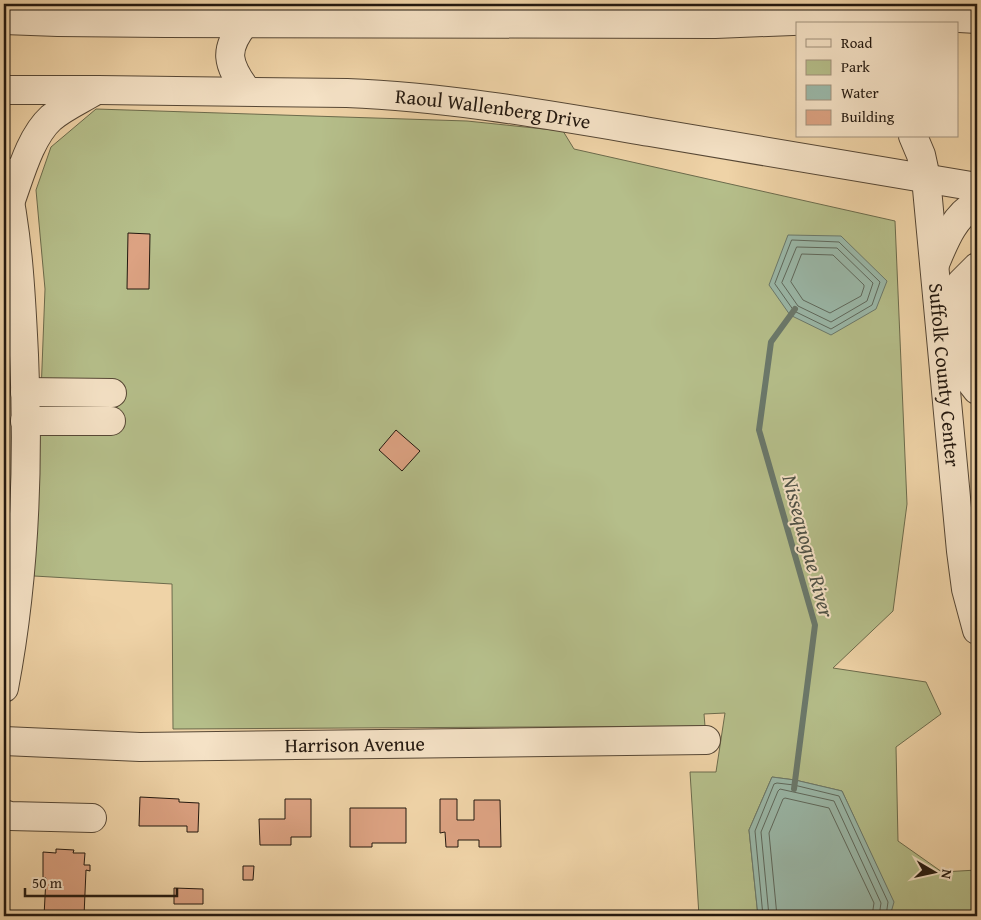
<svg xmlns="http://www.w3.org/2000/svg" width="981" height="920" viewBox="0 0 981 920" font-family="'Gentium Book Plus',serif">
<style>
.green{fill:#b5be8a;stroke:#6c6b4c}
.water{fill:#9ab8a9;stroke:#6a786b}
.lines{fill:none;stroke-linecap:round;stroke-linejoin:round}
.shore{stroke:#5e685c;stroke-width:1}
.stream{stroke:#6a786b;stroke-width:6}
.building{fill:#dca282;stroke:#23180f}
.minor-casing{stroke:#564735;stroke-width:30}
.minor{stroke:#f5e2c6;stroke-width:28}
.labels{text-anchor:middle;stroke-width:4;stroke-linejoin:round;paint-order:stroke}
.street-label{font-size:20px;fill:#23180f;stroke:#f5e2c6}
.water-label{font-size:21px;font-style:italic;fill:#4d5045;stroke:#f5e2c6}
</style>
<rect width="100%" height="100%" fill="#efd3a7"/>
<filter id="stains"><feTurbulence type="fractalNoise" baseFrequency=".004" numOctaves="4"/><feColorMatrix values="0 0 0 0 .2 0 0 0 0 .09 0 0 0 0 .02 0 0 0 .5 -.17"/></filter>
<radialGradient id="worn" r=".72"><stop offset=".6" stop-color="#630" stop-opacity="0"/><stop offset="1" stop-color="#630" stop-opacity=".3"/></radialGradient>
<path class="green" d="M 40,4 L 317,4 L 47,7 Z
M 96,109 L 467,121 L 563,131 L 574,149 L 895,221 L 907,504 L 893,611 L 833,668 L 926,682 L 941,714 L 896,747 L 898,841 L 942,872 L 977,870 L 977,916 L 890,916 L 893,902 L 842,791 L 795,780 L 772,777 L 749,830 L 758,916 L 699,916 L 690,772 L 716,772 L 725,713 L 704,714 L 705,726 L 173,729 L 172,584 L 34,576 L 45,289 L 36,190 L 51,147 Z"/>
<path class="water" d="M 788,235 L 841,236 L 887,281 L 876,309 L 831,335 L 790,315 L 769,285 Z
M 772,777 L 795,780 L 842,791 L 894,902 L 890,916 L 758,916 L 749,830 Z"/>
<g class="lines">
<path class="shore" d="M 792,240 L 839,242 L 880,282 L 872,305 L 831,329 L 794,311 L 775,284 Z
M 797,247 L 837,248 L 873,283 L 867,301 L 831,322 L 798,306 L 782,283 Z
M 802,254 L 833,255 L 864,285 L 864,287 L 861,296 L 830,313 L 803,300 L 791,282 Z
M 763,916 L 755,831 L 774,784 L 777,783 L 794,785 L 839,796 L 888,902 L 886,916
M 769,916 L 761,832 L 778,791 L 780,789 L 834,801 L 881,903 L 879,916
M 777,916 L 769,833 L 783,799 L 785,798 L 829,808 L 874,903 L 872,916"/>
<path class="stream" d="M 794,789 L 815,625 L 759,430 L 771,342 L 795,309"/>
</g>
<path class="building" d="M 128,233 L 150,234 L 149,289 L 127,289 Z
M 396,430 L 420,451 L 402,471 L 379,450 Z
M 140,797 L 179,799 L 179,802 L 199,803 L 198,832 L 187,832 L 187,826 L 139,826 Z
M 285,799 L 311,799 L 311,837 L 291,837 L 291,845 L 260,845 L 259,819 L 285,819 Z
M 440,799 L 457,799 L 457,820 L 474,820 L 474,800 L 500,800 L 501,847 L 479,847 L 479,840 L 458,840 L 458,847 L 446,847 L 445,832 L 440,833 Z
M 350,808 L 406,808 L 406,843 L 372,843 L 372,847 L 350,847 Z
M 56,849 L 74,850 L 73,853 L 85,853 L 84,865 L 90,865 L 90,871 L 86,870 L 84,916 L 44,916 L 46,878 L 43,878 L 43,852 L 56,853 Z
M 243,866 L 254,866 L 253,880 L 243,880 Z
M 174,888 L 203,889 L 203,904 L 174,904 Z
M 582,914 L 616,914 L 616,916 L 582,916 Z"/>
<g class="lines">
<g class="minor-casing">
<g id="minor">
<path d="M 4,20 L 58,22 L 165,23 L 715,24 L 868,18 L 942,17 L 977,19"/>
<path d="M 245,23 C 223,50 227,64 247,91"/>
<path id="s1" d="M 4,90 L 98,90 L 347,93 C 449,97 549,115 650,132 C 759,150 868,168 977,187"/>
<path id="s2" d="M 913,136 L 921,155 L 926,178 L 961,551 L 966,589 L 977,630"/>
<path d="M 4,171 C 18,233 21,292 24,355 C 29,466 25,578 4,688"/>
<path d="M 10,203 C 20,176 30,137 51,118 C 64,107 80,100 95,91"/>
<path d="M 935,264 C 945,240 954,216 977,203"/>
<path d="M 977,267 L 961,283 L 968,374 L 970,381 L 977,390"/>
<path d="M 25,392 L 112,393"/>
<path d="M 25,421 L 111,421"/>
<path id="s3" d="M 4,741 L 140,747 L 706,740"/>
<path d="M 4,814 L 10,816 L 92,818"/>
</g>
</g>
<use href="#minor" class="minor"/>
</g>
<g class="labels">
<g class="street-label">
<text dy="7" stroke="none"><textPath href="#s1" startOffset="490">Raoul Wallenberg Drive</textPath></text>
<text dy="7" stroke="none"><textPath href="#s2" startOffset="242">Suffolk County Center</textPath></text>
<text dy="7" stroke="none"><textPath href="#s3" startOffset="351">Harrison Avenue</textPath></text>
</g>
<g class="water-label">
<text transform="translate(808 546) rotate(75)" y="7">Nissequogue River</text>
</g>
</g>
<rect width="981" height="920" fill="none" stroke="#efd3a7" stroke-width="20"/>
<rect x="5" y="5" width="971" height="910" fill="none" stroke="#23180f" stroke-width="2.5"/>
<rect x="10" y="10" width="961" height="900" fill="none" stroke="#23180f"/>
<rect x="796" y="22" width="162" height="115" fill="#f5e2c6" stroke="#a1917d"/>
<rect x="806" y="39" width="25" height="8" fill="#f5e2c6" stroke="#a1917d"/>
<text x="841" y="48" font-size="15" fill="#23180f">Road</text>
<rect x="806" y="60" width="25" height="15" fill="#b5be8a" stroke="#a1917d"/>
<text x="841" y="72" font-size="15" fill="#23180f">Park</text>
<rect x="806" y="85" width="25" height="15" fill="#9ab8a9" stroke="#a1917d"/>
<text x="841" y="98" font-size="15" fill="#23180f">Water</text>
<rect x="806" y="110" width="25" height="15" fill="#dca282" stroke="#a1917d"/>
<text x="841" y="122" font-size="15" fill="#23180f">Building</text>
<g transform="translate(934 872) rotate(99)" stroke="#f5e2c6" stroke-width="4" paint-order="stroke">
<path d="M0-4L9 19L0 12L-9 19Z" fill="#23180f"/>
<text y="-8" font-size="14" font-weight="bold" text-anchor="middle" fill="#23180f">N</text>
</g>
<path d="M25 888v8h152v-8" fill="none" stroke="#23180f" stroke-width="2.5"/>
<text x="32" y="888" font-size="15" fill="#23180f" stroke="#f5e2c6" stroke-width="4" paint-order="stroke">50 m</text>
<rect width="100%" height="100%" filter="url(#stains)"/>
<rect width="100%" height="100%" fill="url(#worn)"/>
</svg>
